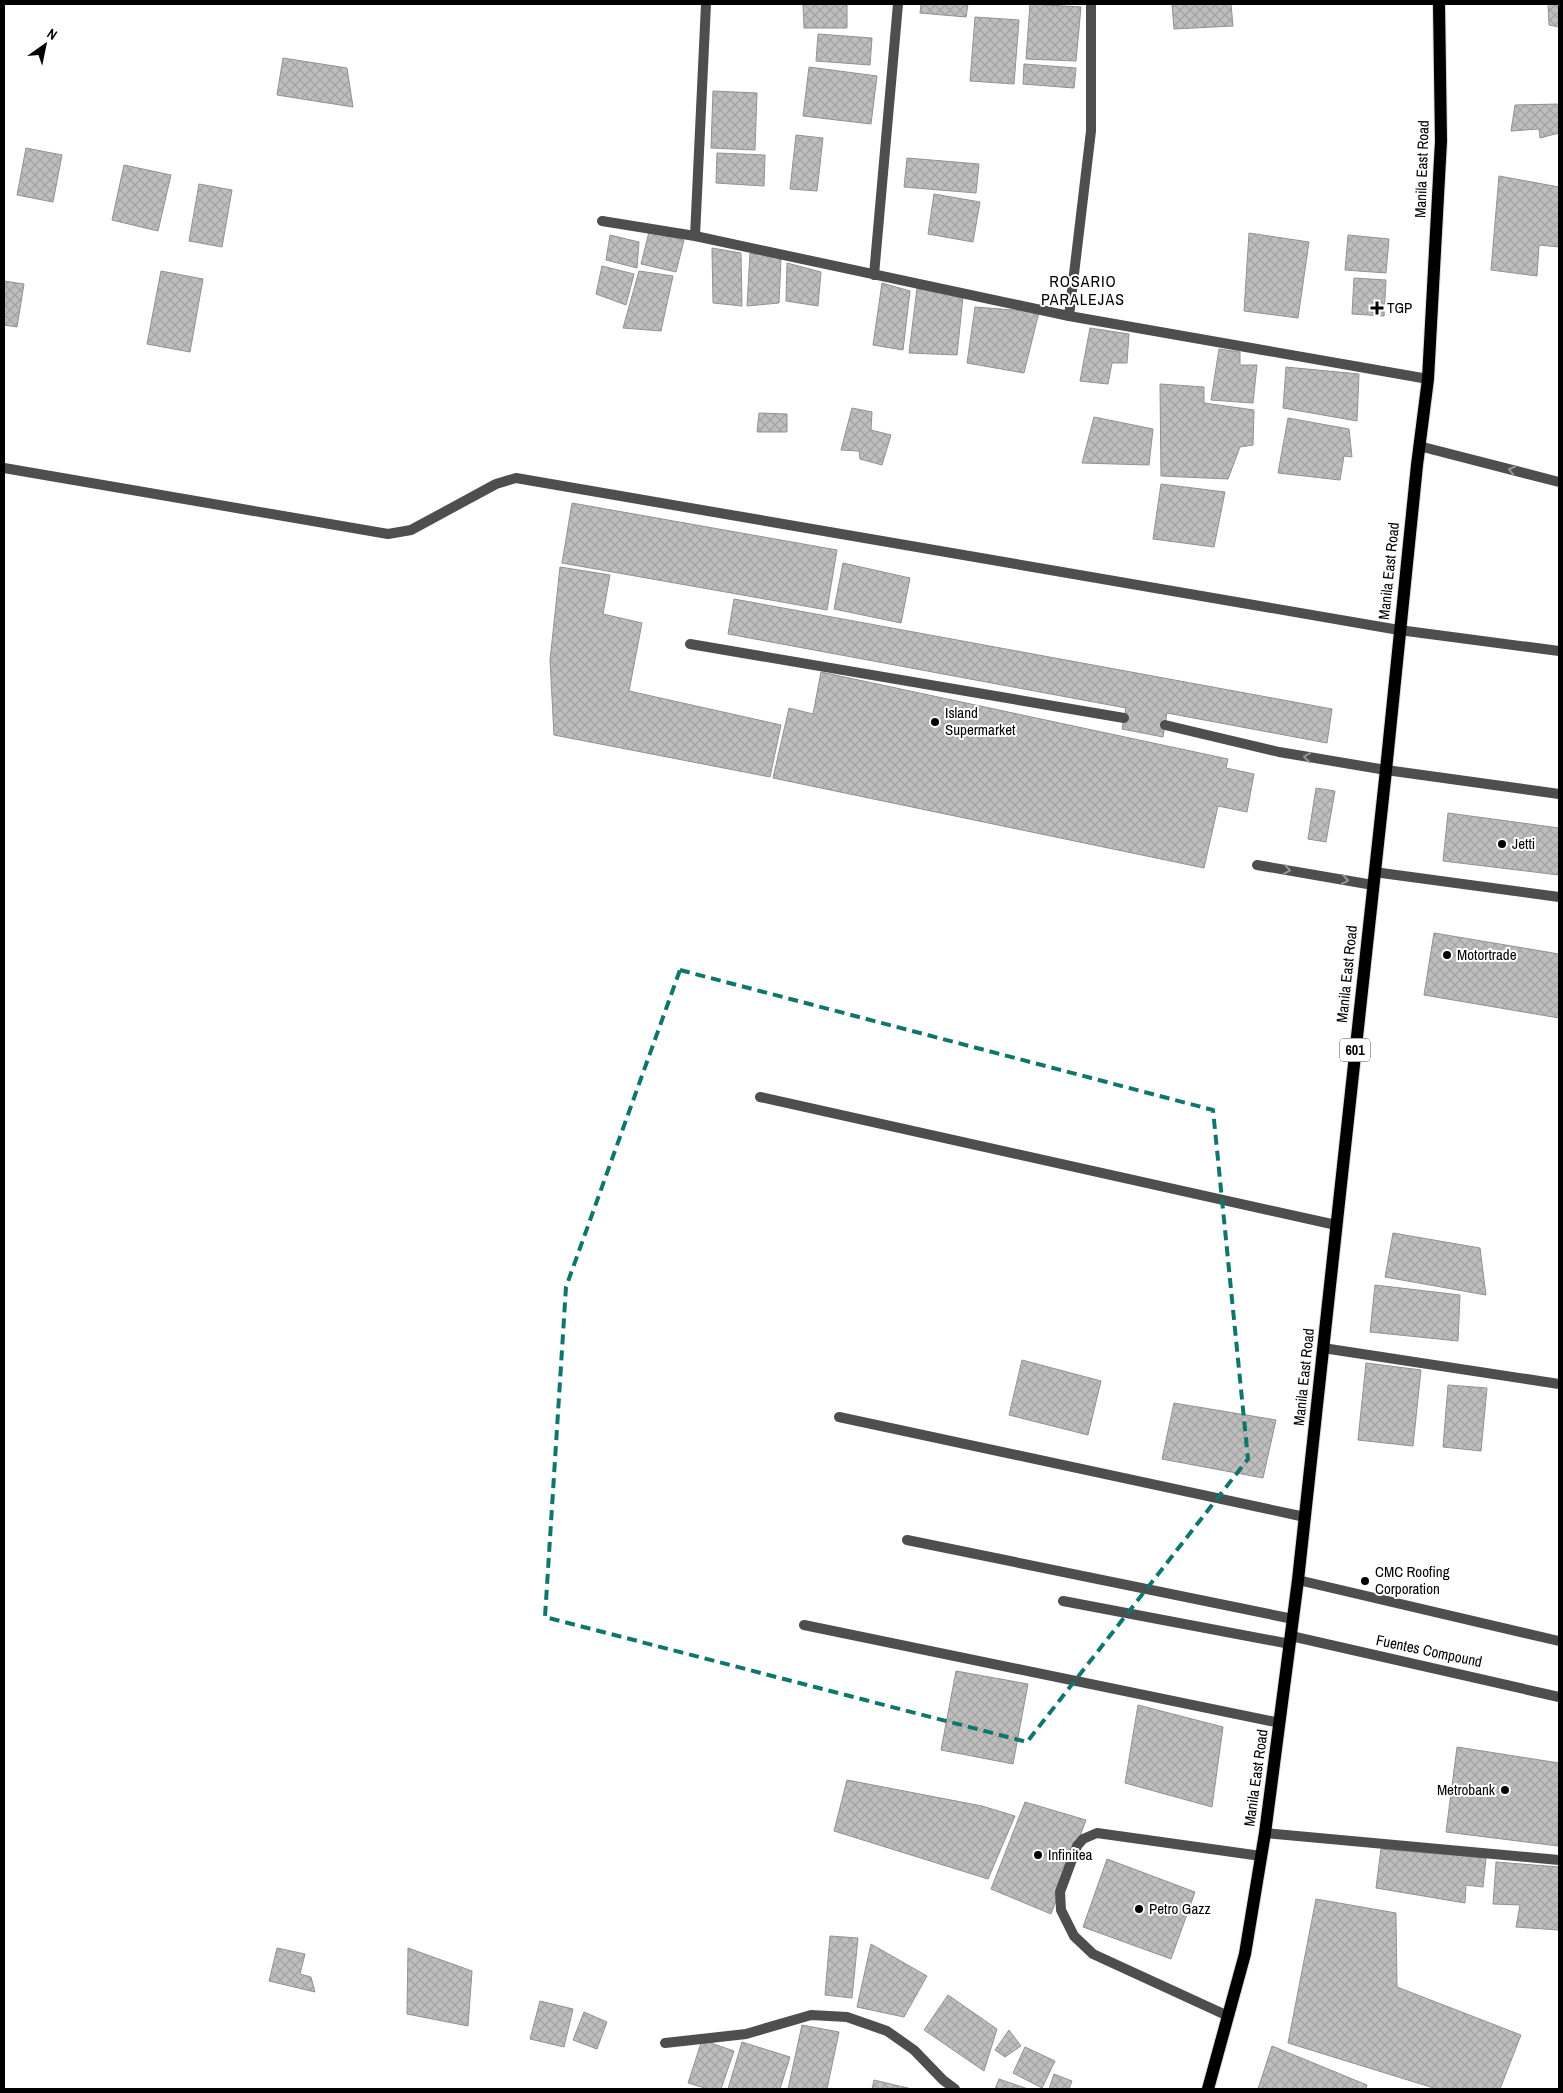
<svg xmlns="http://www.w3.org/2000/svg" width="1563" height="2093" viewBox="0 0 1563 2093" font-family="'Archivo Narrow',sans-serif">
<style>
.building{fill:url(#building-cross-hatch);stroke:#929292}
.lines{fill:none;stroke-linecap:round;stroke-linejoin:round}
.primary-casing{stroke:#dbdbdb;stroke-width:14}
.lane{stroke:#4e4e4e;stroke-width:10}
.street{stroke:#4e4e4e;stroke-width:10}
.primary{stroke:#000;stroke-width:12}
.oneway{stroke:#959595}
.marked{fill:none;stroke:#0f766e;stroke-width:4;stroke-dasharray:10 6;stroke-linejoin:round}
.poi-dot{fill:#000;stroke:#fff;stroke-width:2}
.labels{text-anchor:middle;stroke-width:4;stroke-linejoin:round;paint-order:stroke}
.shield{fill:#fff;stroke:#4c4c4c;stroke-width:1}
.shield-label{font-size:14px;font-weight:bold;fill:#000}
.street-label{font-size:15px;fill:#000;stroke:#fff}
.poi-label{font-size:15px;fill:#000;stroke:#fff;text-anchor:start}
.neighbourhood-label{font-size:16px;letter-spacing:1px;fill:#000;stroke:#fff}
</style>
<defs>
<pattern id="building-cross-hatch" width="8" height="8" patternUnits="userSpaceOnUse" patternTransform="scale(1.25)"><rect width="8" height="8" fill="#bebebe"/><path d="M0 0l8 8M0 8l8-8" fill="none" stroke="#a2a2a2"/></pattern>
</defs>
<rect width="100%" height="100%" fill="#fff"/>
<path class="building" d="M 803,4 L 847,4 L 847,28 L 804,28 Z
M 921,4 L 968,4 L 966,17 L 920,13 Z
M 1030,4 L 1081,7 L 1076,61 L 1026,59 Z
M 1172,4 L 1231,4 L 1233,26 L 1174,29 Z
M 1548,4 L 1559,4 L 1559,27 L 1549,25 Z
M 975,17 L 1019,20 L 1014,84 L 970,81 Z
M 818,34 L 872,38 L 870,65 L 816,61 Z
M 283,58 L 347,68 L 353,107 L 277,95 Z
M 1024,64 L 1076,68 L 1074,88 L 1023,84 Z
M 809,67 L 877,76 L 871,124 L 803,116 Z
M 713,91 L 757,93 L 755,150 L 711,148 Z
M 1559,104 L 1559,133 L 1540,138 L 1539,129 L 1511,131 L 1515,105 Z
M 796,135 L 823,138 L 817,191 L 790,189 Z
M 26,148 L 62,155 L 53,202 L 17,195 Z
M 717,153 L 765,155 L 764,186 L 716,183 Z
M 907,158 L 979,164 L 976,193 L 904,187 Z
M 124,165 L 171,175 L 158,231 L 112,220 Z
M 1499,176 L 1559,187 L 1559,247 L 1539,245 L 1537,276 L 1491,270 Z
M 199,184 L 232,190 L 222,247 L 189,241 Z
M 934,194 L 980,202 L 973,242 L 928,234 Z
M 649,232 L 684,240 L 676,272 L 641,264 Z
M 1249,233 L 1309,242 L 1298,318 L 1244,311 Z
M 610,235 L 639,242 L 637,268 L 606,260 Z
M 1348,235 L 1389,239 L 1386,273 L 1345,270 Z
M 712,248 L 741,253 L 742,306 L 713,303 Z
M 750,253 L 781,258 L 779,303 L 747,306 Z
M 787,263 L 821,272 L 818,306 L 786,301 Z
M 602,266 L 634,274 L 626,305 L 596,294 Z
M 161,271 L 203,279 L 190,352 L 147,344 Z
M 639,271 L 673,276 L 661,331 L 623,328 Z
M 1354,278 L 1386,280 L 1384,316 L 1352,314 Z
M 4,281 L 24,284 L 17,327 L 4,325 Z
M 882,283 L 910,291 L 903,350 L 873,345 Z
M 917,288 L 963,297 L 957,355 L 909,353 Z
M 975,307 L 1039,312 L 1024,373 L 967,363 Z
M 1090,328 L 1129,334 L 1127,363 L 1112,363 L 1108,384 L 1080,381 Z
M 1219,349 L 1240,352 L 1240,365 L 1257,365 L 1253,403 L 1211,400 Z
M 1286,367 L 1359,374 L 1357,421 L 1283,408 Z
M 1160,384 L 1204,387 L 1204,403 L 1254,410 L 1253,445 L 1240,447 L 1228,479 L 1161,476 Z
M 852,408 L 872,412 L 871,430 L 891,435 L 882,465 L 860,459 L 859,451 L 841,450 Z
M 759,413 L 787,414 L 787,432 L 757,432 Z
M 1094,417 L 1153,429 L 1149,465 L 1082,463 Z
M 1288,418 L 1349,429 L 1352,457 L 1344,456 L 1340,480 L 1278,473 Z
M 1161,484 L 1225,492 L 1214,547 L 1153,539 Z
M 572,503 L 837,550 L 827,610 L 562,563 Z
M 843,563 L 910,578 L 901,623 L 834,609 Z
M 560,567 L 610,575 L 603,614 L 642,623 L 629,691 L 781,725 L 770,777 L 554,735 L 550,660 Z
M 734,599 L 1332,709 L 1327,743 L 1167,713 L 1163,737 L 1122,729 L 1126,708 L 728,634 Z
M 821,672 L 1228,759 L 1226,768 L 1254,774 L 1247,812 L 1218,806 L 1204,868 L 773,778 L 789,708 L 813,714 Z
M 1316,788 L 1335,791 L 1326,842 L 1308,839 Z
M 1448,813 L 1559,828 L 1559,875 L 1443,861 Z
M 1434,933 L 1559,954 L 1559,1018 L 1424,995 Z
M 1393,1233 L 1480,1248 L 1486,1295 L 1385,1277 Z
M 1375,1285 L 1460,1295 L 1458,1341 L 1370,1332 Z
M 1022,1360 L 1101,1381 L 1088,1435 L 1009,1415 Z
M 1366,1363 L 1421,1370 L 1413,1446 L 1358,1440 Z
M 1448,1385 L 1487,1388 L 1481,1451 L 1443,1447 Z
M 1174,1403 L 1276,1420 L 1263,1478 L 1162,1459 Z
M 956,1671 L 1028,1684 L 1013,1764 L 941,1750 Z
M 1138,1705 L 1223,1727 L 1212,1807 L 1125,1783 Z
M 1457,1747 L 1559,1763 L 1558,1846 L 1446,1832 Z
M 847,1780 L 982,1806 L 1015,1816 L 988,1879 L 834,1831 Z
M 1025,1802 L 1086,1820 L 1051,1914 L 991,1889 Z
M 1381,1849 L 1486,1858 L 1483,1887 L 1466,1885 L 1465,1903 L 1376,1888 Z
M 1107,1859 L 1195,1892 L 1171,1959 L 1083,1927 Z
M 1496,1862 L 1559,1867 L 1559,1930 L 1516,1927 L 1520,1905 L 1493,1904 Z
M 1316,1899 L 1396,1913 L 1397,1987 L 1521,2035 L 1500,2089 L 1437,2089 L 1288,2043 Z
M 830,1936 L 858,1938 L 852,1998 L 825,1995 Z
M 871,1944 L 927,1976 L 904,2017 L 857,2007 Z
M 277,1948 L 305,1954 L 300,1974 L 311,1977 L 315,1992 L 269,1981 Z
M 408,1948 L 472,1971 L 468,2026 L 407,2014 Z
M 948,1995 L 997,2029 L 984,2071 L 924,2030 Z
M 540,2001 L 573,2009 L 564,2047 L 530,2039 Z
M 584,2012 L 607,2022 L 597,2049 L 573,2040 Z
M 802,2025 L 839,2032 L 827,2089 L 788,2089 Z
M 1009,2030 L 1021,2046 L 1005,2057 L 995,2050 Z
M 702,2040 L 734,2051 L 721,2089 L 708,2089 L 688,2083 Z
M 742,2042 L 790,2057 L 780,2089 L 728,2089 Z
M 1272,2046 L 1367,2085 L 1366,2089 L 1258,2089 Z
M 1025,2047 L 1055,2061 L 1042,2088 L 1013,2073 Z
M 1054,2074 L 1072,2081 L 1069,2089 L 1049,2089 Z
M 999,2079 L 1028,2089 L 995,2089 Z
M 874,2080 L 912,2089 L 872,2089 Z"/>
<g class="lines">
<g class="primary-casing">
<path id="primary" d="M 1208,2089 L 1245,1954 L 1265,1833 L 1298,1580 L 1386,770 L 1417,465 L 1428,379 L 1441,141 L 1439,4"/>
</g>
<path class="lane" d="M 4,468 L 388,534 L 411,530 L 496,484 L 516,478 L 1399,630 L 1559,651
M 690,644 L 1124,718
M 1165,725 L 1279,752 L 1386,770
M 1257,865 L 1373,885
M 1374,872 L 1559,897
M 839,1417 L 1305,1517
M 907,1540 L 1293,1619
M 1298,1580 L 1559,1641
M 1063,1601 L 1290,1644
M 1228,2016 L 1093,1954 L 1074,1936 L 1061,1910 L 1060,1892 L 1077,1846 L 1083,1839 L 1097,1833 L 1261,1856"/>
<path class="street" d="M 602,221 L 695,236 L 1069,316 L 1428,379
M 695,236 L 706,4
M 874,275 L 898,4
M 1069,316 L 1091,131 L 1091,4
M 1419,446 L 1559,482
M 1386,770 L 1559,794
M 760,1097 L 1336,1225
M 1323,1348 L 1559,1384
M 804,1625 L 1280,1723
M 1291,1636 L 1559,1697
M 1265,1833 L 1559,1860
M 665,2043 L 746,2034 L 811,2015 L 847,2017 L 887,2031 L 914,2050 L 943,2080 L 955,2089"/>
<use href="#primary" class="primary"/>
</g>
<defs><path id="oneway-chevron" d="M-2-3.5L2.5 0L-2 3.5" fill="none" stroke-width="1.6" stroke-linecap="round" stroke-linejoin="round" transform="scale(1.25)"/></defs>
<g class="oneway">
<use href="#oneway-chevron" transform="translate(1512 470) rotate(-166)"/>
<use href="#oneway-chevron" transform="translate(1307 757) rotate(-171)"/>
<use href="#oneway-chevron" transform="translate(1287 870) rotate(9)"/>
<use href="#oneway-chevron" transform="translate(1345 880) rotate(10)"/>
</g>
<path class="marked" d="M 680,970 L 1213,1110 L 1248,1459 L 1027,1742 L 545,1617 L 566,1287 Z"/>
<g class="poi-dot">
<path d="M1374.5 300.5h5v5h5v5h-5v5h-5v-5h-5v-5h5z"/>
<circle cx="935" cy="722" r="5"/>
<circle cx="1502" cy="844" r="5"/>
<circle cx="1447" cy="955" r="5"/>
<circle cx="1365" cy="1581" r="5"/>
<circle cx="1505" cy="1790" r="5"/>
<circle cx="1038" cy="1855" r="5"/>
<circle cx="1139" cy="1909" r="5"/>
</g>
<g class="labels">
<rect class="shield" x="1340" y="1038.5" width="30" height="23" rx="4"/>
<g class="shield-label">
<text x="1355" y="1055">601</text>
</g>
<g class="street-label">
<text transform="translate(1422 169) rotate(-88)" y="5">Manila East Road</text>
<text transform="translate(1389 571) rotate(-84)" y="5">Manila East Road</text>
<text transform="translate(1347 974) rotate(-84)" y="5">Manila East Road</text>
<text transform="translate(1304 1377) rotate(-84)" y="5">Manila East Road</text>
<text transform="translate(1429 1651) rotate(12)" y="5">Fuentes Compound</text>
<text transform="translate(1256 1778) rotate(-82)" y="5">Manila East Road</text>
</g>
<g class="poi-label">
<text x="1387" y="313">TGP</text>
<text x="945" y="718">Island<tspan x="945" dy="17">Supermarket</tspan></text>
<text x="1512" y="849">Jetti</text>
<text x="1457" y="960">Motortrade</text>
<text x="1375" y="1577">CMC Roofing<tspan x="1375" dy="17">Corporation</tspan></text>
<text x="1495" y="1795" text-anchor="end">Metrobank</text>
<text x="1048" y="1860">Infinitea</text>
<text x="1149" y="1914">Petro Gazz</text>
</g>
<g class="neighbourhood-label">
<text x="1083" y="287">ROSARIO<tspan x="1083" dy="18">PARALEJAS</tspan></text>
</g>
</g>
<rect width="1563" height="2093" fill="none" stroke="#000000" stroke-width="10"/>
<g transform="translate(45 45) rotate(33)" stroke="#ffffff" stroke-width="4" paint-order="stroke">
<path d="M0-4L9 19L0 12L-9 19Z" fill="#000000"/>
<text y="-8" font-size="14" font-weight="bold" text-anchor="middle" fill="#000000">N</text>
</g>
</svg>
